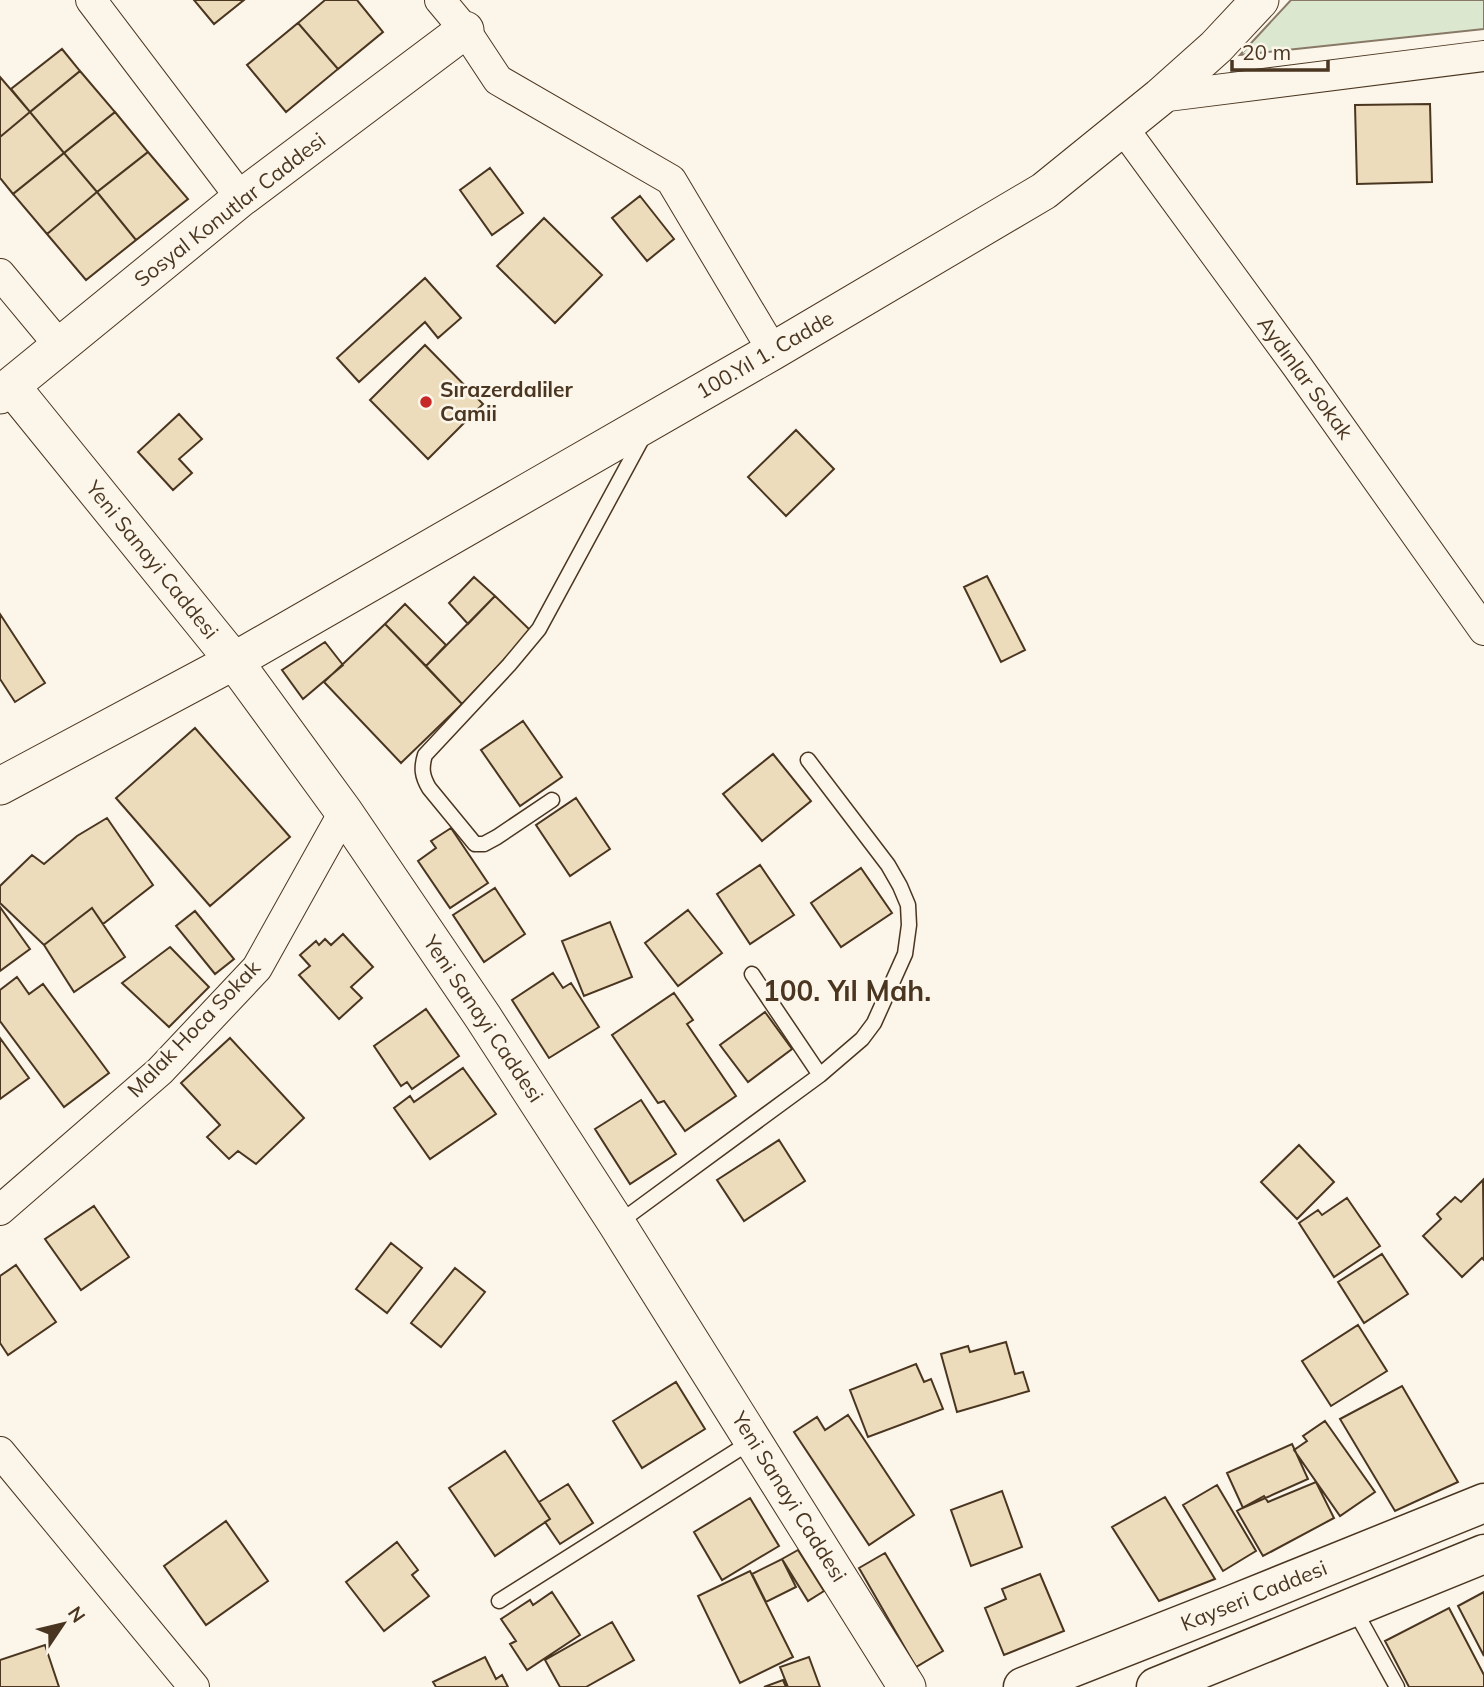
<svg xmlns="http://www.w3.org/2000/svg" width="1484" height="1687" viewBox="0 0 1484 1687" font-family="Mulish,sans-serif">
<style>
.green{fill:#dce7d0;stroke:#887966;stroke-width:2}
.building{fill:#ecdcbc;stroke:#4a3520;stroke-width:2}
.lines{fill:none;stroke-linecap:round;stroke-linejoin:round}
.service-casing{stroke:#4a3520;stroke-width:17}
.minor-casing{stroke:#4a3520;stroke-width:32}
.tertiary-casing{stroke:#4a3520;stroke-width:39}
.secondary-casing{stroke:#4a3520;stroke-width:41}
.service{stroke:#fbf6e9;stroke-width:14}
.minor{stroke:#fbf6e9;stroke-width:30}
.tertiary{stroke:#fbf6e9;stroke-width:37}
.secondary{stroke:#fbf6e9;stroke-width:38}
.poi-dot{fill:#c62828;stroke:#fbf6e9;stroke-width:2.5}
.labels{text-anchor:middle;stroke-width:5;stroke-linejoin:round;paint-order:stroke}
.street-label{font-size:21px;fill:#4a3520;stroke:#fbf6e9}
.poi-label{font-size:21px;font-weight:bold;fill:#4a3520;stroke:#fbf6e9;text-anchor:start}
.district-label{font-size:28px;font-weight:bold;fill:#4a3520;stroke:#fbf6e9}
</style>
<rect width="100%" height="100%" fill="#fbf6e9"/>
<path class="green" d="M 1291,0 L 1484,0 L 1484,29 L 1240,55 Z"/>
<path class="building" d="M 194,0 L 244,0 L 214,24 Z
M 325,0 L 357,0 L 383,32 L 338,69 L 298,23 Z
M 298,23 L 338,69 L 286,112 L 247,65 Z
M 62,49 L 80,71 L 30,112 L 11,89 Z
M 80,71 L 115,112 L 64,153 L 30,112 Z
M 0,77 L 30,112 L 0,137 Z
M 1430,104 L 1432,182 L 1357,184 L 1355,105 Z
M 30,112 L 64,153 L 13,194 L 0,178 L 0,137 Z
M 115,112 L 148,152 L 97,192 L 64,153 Z
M 148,152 L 188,199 L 136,240 L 97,192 Z
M 64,153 L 97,192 L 47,234 L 13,194 Z
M 490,168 L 523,213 L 492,235 L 460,190 Z
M 97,192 L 136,240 L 86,280 L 47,234 Z
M 640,196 L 674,239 L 647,261 L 612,218 Z
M 544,218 L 602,275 L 555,323 L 497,266 Z
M 425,278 L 461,318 L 438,338 L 425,322 L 359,382 L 337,358 Z
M 425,345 L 483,404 L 428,459 L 370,400 Z
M 179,414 L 202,439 L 179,459 L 192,473 L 173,490 L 138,452 Z
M 796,430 L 834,469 L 786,516 L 748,477 Z
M 987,576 L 1025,650 L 1001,662 L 964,587 Z
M 474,577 L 495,596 L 468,624 L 449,603 Z
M 495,596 L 531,631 L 462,704 L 426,666 Z
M 405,604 L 446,645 L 426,666 L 385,624 Z
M 0,614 L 45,683 L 15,702 L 0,679 Z
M 385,624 L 462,704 L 401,763 L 324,682 Z
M 325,642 L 343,665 L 303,699 L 282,670 Z
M 523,721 L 562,777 L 520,806 L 481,750 Z
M 195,728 L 290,837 L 210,906 L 116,798 Z
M 773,754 L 811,801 L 762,841 L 723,794 Z
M 576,798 L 610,849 L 570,876 L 536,825 Z
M 107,818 L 153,885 L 103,924 L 92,908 L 44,945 L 0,903 L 0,886 L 32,855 L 44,864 L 77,836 Z
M 451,828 L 488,883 L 450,908 L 418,861 L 436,848 L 431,841 Z
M 760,865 L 794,915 L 750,944 L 717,894 Z
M 861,868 L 892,913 L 841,947 L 811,903 Z
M 495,888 L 525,934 L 484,962 L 453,915 Z
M 0,907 L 30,949 L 0,971 Z
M 92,908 L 125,957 L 74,992 L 44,945 Z
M 688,910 L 722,953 L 678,986 L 645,943 Z
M 195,911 L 234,959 L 215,974 L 176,926 Z
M 610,922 L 632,977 L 584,996 L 562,941 Z
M 343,934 L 373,967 L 351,987 L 362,998 L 339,1019 L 299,975 L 310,966 L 300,955 L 316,941 L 319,945 L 325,939 L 331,945 Z
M 170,947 L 209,987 L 169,1027 L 122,983 Z
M 553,973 L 563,988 L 571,983 L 599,1027 L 549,1058 L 512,1000 Z
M 17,977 L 29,994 L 43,984 L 109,1073 L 64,1107 L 0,1021 L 0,990 Z
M 674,993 L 693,1020 L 687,1024 L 736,1096 L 685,1131 L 664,1101 L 658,1103 L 612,1035 Z
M 426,1009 L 459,1056 L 412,1089 L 407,1082 L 401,1086 L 374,1046 Z
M 765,1012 L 792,1049 L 748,1082 L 720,1045 Z
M 0,1038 L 29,1078 L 0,1099 Z
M 230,1038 L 304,1118 L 256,1164 L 238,1151 L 229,1159 L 207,1137 L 220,1125 L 181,1083 Z
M 463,1068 L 496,1114 L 430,1159 L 394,1108 L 410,1096 L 414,1102 Z
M 641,1100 L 676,1154 L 630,1184 L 595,1129 Z
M 779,1140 L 805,1181 L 744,1221 L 717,1180 Z
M 1299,1145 L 1334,1182 L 1297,1219 L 1261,1182 Z
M 1483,1180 L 1484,1260 L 1482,1258 L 1462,1277 L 1423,1236 L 1441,1219 L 1437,1214 L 1455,1197 L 1461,1202 Z
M 1347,1198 L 1380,1246 L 1334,1277 L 1299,1223 L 1318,1210 L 1322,1215 Z
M 94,1206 L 129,1257 L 81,1290 L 45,1239 Z
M 391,1243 L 422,1268 L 387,1313 L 356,1289 Z
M 1382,1254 L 1408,1294 L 1364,1323 L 1338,1282 Z
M 16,1265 L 56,1322 L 8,1355 L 0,1343 L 0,1276 Z
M 455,1268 L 485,1292 L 441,1347 L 411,1323 Z
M 1358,1325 L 1387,1371 L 1331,1406 L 1302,1361 Z
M 1006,1342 L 1015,1374 L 1023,1372 L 1029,1391 L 957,1412 L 941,1354 L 968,1346 L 970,1352 Z
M 916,1364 L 924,1382 L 931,1379 L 943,1409 L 868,1437 L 850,1390 Z
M 676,1382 L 705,1429 L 642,1468 L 613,1421 Z
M 1402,1386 L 1458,1482 L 1395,1511 L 1340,1419 Z
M 848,1415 L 914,1515 L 869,1545 L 794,1432 L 817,1417 L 825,1430 Z
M 1325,1421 L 1375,1492 L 1340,1516 L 1294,1450 L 1307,1441 L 1303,1436 Z
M 1292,1444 L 1308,1479 L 1243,1508 L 1227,1473 Z
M 505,1451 L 550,1519 L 495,1556 L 449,1488 Z
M 1316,1482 L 1334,1518 L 1263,1556 L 1237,1511 L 1264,1496 L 1268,1502 Z
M 568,1484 L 593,1523 L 560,1544 L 545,1522 L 550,1519 L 539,1502 Z
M 1217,1485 L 1256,1551 L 1223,1571 L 1183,1505 Z
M 1002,1491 L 1022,1547 L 971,1566 L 951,1510 Z
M 1165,1497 L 1215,1579 L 1159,1601 L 1112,1527 Z
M 750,1498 L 779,1546 L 722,1580 L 694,1532 Z
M 226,1521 L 268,1581 L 206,1625 L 164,1566 Z
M 397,1542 L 418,1570 L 412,1575 L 429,1596 L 384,1631 L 346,1582 Z
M 798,1550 L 824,1591 L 808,1601 L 782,1559 Z
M 885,1553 L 943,1651 L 916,1667 L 859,1568 Z
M 782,1559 L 796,1587 L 766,1602 L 752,1574 Z
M 750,1571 L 793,1657 L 740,1683 L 698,1596 Z
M 1040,1574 L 1064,1631 L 1004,1655 L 985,1608 L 1006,1599 L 1002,1589 Z
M 552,1592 L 580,1635 L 527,1670 L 510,1644 L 516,1641 L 501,1619 L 530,1600 L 533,1605 Z
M 1484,1592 L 1484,1656 L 1458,1606 Z
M 1449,1608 L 1484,1675 L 1484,1687 L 1409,1687 L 1385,1641 Z
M 612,1622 L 634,1660 L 586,1687 L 560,1687 L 545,1660 Z
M 45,1645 L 59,1687 L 0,1687 L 0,1660 Z
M 485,1657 L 496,1679 L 502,1675 L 508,1687 L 436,1687 L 433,1682 Z
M 809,1657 L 820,1687 L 788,1687 L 780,1667 Z
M 783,1680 L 786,1687 L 764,1687 Z"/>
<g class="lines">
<g class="service-casing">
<path id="service" d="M 552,800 L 497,837 L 484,844 L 475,844 L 429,788 C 422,776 421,768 425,755 L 509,665 L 539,629 L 643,437
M 752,974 L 820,1075
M 617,1224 L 820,1075 L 862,1039 L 874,1023 L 905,954 L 909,925 L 908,905 L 900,886 L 888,865 L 808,760
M 499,1601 L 752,1441
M 1354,1609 L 1397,1687"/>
</g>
<g class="minor-casing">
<path id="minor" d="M 91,0 L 241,198
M 440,0 L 465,30 L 498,80 L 671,180 L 773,351
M 1160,97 L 1484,56
M 1123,128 L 1297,366 L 1484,630
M 0,274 L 59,345
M 0,1210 L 160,1071 L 257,968 L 344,812
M 0,1452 L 194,1687"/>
</g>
<g class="tertiary-casing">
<path id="tertiary" d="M 11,386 L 234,661 L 344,812 L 483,1017 L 617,1224 L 907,1687
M 0,395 L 241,198 L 465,30
M 0,786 L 234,661 L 773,351 L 1044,191 L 1160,97 L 1216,47 L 1260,0"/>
</g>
<g class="secondary-casing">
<path id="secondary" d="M 1023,1687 L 1234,1604 L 1484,1503
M 1156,1687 L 1484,1554"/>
</g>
<use href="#service" class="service"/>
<use href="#minor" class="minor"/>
<use href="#tertiary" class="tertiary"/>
<use href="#secondary" class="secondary"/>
</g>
<circle class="poi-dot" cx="426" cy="402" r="7"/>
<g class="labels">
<g class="street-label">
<text transform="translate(230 210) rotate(-38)" y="7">Sosyal Konutlar Caddesi</text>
<text transform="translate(765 355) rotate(-30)" y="7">100.Yıl 1. Cadde</text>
<text transform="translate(1305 378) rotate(54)" y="7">Aydınlar Sokak</text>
<text transform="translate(152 560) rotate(51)" y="7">Yeni Sanayi Caddesi</text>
<text transform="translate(483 1019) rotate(56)" y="7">Yeni Sanayi Caddesi</text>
<text transform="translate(194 1029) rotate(-46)" y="7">Malak Hoca Sokak</text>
<text transform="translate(789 1497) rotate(58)" y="7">Yeni Sanayi Caddesi</text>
<text transform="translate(1254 1596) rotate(-22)" y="7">Kayseri Caddesi</text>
</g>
<g class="poi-label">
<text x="440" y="397">Sırazerdaliler<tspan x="440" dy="24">Camii</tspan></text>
</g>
<g class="district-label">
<text x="847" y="1001">100. Yıl Mah.</text>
</g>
</g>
<g transform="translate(63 1624) rotate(55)" stroke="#fbf6e9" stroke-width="5" paint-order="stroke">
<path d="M0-5L12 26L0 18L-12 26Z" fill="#4a3520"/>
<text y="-10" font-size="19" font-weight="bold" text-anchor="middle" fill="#4a3520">N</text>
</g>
<path d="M1232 60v10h96v-10" fill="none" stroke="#4a3520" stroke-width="3.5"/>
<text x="1242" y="60" font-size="21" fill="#4a3520" stroke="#fbf6e9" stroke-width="5" paint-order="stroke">20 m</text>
</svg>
